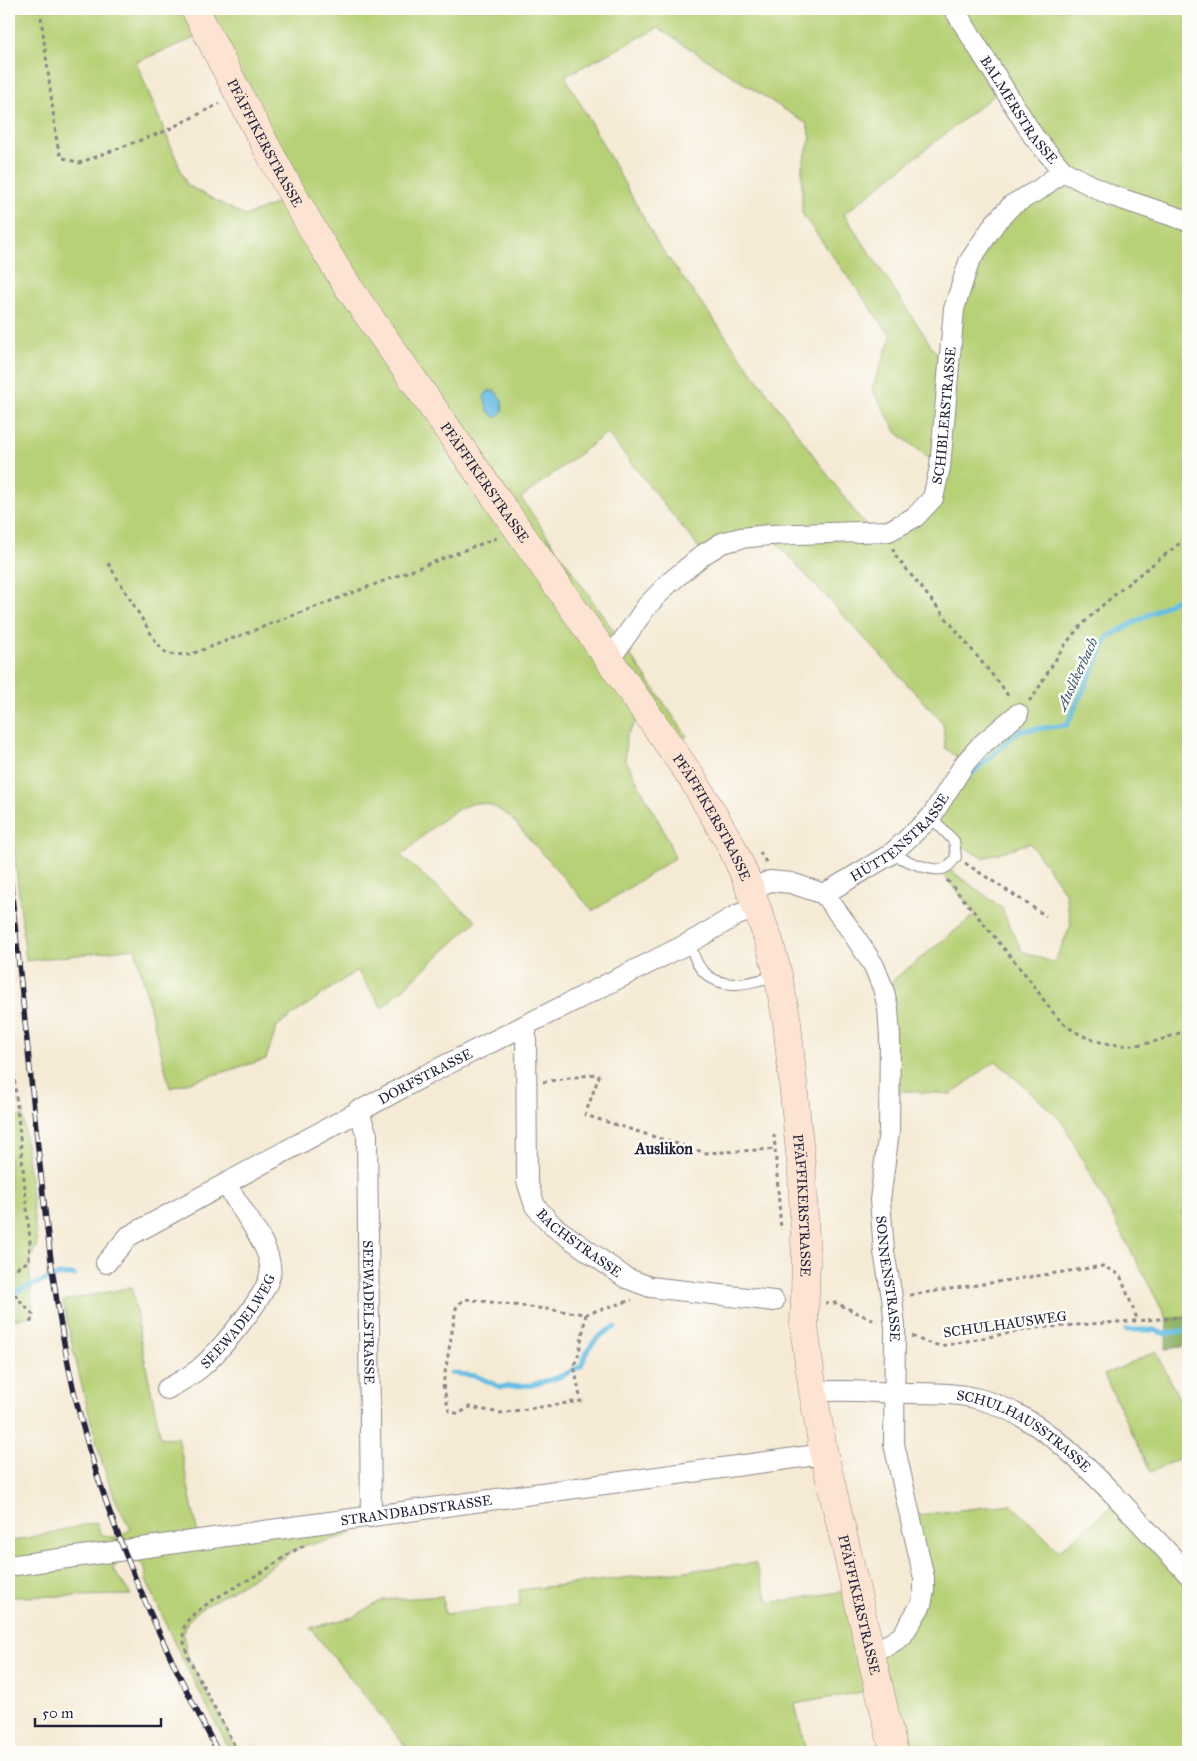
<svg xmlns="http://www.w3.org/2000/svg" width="1197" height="1761" viewBox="0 0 1197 1761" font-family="'IM FELL Great Primer',serif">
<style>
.green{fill:#b7d177;stroke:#6c7a59;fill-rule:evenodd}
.forest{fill:#91b368;stroke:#5a6a52}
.water{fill:#65bde3;stroke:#44708f}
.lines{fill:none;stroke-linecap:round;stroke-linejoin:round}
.stream{stroke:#65bde3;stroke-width:5}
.lane-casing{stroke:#8c8688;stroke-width:12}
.street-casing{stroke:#8c8688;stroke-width:22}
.secondary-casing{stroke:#8c8688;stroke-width:29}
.path{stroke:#8c8688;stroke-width:3;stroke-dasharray:4 4;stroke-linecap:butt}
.lane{stroke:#fff;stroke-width:10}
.street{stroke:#fff;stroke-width:20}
.secondary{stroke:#fde3d1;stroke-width:28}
.rail-casing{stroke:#22223b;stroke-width:5.5}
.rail{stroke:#fdfcf7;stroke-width:4;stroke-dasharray:11;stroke-linecap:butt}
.labels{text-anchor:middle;stroke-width:5;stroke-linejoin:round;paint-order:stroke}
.street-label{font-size:14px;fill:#22223b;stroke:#fdfcf7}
.water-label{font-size:15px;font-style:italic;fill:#395876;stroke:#fdfcf7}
.quarter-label{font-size:16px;font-weight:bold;fill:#22223b;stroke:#fdfcf7}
</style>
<rect width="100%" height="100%" fill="#fdfcf7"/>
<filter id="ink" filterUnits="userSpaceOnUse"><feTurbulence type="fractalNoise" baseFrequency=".02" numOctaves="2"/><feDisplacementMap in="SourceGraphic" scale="10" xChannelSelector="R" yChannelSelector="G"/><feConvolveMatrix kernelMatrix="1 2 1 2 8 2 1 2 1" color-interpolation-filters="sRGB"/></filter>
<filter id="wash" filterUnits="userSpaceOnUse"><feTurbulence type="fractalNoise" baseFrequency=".0096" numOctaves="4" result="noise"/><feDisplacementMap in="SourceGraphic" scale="20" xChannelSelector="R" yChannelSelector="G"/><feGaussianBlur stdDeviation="1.12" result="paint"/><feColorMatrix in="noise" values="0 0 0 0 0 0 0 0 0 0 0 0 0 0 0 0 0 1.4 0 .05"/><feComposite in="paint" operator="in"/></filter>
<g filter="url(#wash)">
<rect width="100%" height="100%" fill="#f5ead4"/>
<path class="green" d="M 9,9 L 1188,9 L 1188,1212 L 1181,1212 L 1188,1224 L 1188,1317 L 1167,1319 L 1062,1121 L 996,1061 L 951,1094 L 890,1090 L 883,988 L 976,914 L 939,870 L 947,868 L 1001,907 L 1022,951 L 1054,963 L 1071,925 L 1065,892 L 1030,843 L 983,858 L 954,841 L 931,817 L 965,763 L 945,748 L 943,723 L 769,535 L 704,554 L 607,433 L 521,498 L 687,736 L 672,750 L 644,711 L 626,736 L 625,759 L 665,833 L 675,858 L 593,911 L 510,817 C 500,810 491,803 478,803 C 453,804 420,840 401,856 L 476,921 L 382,1008 L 357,970 L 277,1026 L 266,1059 L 170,1088 L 135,948 L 26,961 L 9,802 ZM 658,28 L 807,124 L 811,138 L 802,166 L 802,214 L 891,336 L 872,389 L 897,433 L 940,467 L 915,517 L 869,531 L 658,244 L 565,76 ZM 207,33 L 292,197 L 245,216 L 187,185 L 136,62 ZM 1003,88 L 1063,171 L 995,223 L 954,309 L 948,371 L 844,214 Z
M 23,1116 L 37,1245 L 29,1261 L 33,1315 L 9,1321 L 9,1118 Z
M 132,1287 L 141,1342 L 161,1438 L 178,1437 L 199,1539 L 355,1519 L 350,1533 L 340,1538 L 306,1545 L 291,1552 L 266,1570 L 200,1609 L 187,1622 L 183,1635 L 188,1657 L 238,1752 L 231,1752 L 178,1651 L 146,1579 L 145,1566 L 135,1560 L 119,1562 L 113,1569 L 131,1595 L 9,1597 L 9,1542 L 97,1522 L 100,1533 C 115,1540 117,1538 131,1529 C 110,1496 101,1459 91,1421 C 80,1381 71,1342 63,1301 Z
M 1156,1351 L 1188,1417 L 1188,1454 L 1151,1472 L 1104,1375 Z
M 1119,1500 L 1188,1574 L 1188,1752 L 894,1752 L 879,1689 L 795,1704 L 806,1752 L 410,1752 L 310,1628 L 353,1617 L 382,1600 L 442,1596 L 445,1614 L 520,1606 L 519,1590 L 755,1563 L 769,1603 L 846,1591 L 869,1649 L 888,1645 L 921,1605 L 910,1516 L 1011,1504 L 1059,1551 Z"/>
<path class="forest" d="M 1188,1317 L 1188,1346 L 1166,1349 L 1167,1319 Z"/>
<path class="water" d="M 488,391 L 495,391 L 502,400 L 503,411 L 496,418 L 488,411 L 484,397 Z"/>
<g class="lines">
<path class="stream" d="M 967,778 L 1019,731 L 1067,725 L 1108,637 L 1188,593
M 9,1294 L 59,1275 L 74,1275
M 1126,1330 L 1154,1330 L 1165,1334 L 1188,1330
M 451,1373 L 476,1376 L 500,1387 L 532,1385 L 559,1377 L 581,1366 C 589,1346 594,1337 615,1327"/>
</g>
</g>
<g filter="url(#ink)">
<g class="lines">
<g class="lane-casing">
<path id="lane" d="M 891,854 C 903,859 934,874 945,868 C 950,866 953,861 956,857 L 954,841 L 931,817
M 689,943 C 693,952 696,965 703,971 C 723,993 754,982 778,975"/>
</g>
<g class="street-casing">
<g id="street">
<path id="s1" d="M 954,9 L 1034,137 L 1063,171 L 1110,195 L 1188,221"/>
<path id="s2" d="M 610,659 L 647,606 L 669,583 L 704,554 L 722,543 L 741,538 L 769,535 L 889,531 L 915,517 L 933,498 L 940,467 L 954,309 L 969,262 L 995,223 L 1012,205 L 1040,189 L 1063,171"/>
<path id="s3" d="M 751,889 L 770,881 L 791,883 L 824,894 L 891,854 L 931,817 L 965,763 L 980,746 L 1018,714"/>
<path id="s4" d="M 824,894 L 852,932 L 874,966 L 883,988 L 888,1008 L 890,1037 L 889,1131 L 880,1200 L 884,1252 L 892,1297 L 895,1327 L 894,1444 L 924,1578 L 924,1591 L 921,1605 L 902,1636 L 888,1645 L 869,1650"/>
<path id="s5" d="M 526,1025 L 527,1181 L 535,1206 L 553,1226 L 626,1278 L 650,1287 L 774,1301"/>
<path id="s6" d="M 358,1110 L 367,1135 L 371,1517"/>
<path id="s7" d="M 106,1263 L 129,1236 L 426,1075 L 689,943 L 737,915 L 758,908"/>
<path id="s8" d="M 167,1389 C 178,1383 189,1377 199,1369 C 217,1354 266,1297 270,1275 C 271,1271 270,1264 269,1260 C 266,1241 237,1203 226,1184"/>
<path id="s9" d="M 813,1392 C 841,1389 868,1392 896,1393 C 923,1393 953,1392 979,1399 C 1038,1415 1080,1460 1121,1502 C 1143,1526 1166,1550 1188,1574"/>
<path id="s10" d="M 9,1566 L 824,1454"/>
</g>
</g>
<g class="secondary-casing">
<g id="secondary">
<path id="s11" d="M 195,9 C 243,103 291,199 349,288 L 692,778 L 731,845 L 745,876 L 769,941 L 778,975 L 787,1022 L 802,1174 L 806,1261 L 804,1327 L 813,1392 L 824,1454 L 894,1752"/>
</g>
</g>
<path class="path" d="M 40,9 L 57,143 L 61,157 L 79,163 L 165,131 L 219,104
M 893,548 L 894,554 L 1003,688 L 1010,699
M 108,563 L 156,642 L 167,654 L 189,655 L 499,537
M 1029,701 L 1035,694 C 1048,673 1060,649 1077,630 C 1108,597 1152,565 1188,537
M 760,852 L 767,864
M 965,863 L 1046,916
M 947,880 C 974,911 999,943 1025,974 C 1037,989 1047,1007 1060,1020 C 1086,1045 1126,1051 1160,1040 C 1169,1037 1179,1033 1188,1030
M 9,1033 L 10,1034 L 30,1240 L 29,1261 L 9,1272
M 543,1082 L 596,1074 L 599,1076 L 585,1115 L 706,1153 L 775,1149
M 774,1134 L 781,1230
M 9,1279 L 16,1296 L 33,1315 L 30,1324
M 910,1295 L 1103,1266 L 1120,1275 L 1138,1321
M 825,1303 L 836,1303 L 877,1322
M 586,1314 L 579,1353 L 574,1366 L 581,1401 L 500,1413 L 469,1407 L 459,1414 L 449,1411 L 443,1385 L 456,1308 L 461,1302 L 465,1299 L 586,1314 L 632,1300
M 912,1336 L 925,1342 L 941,1346 L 1035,1328 L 1188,1317
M 238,1752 L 188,1657 C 185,1646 180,1633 186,1623 C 196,1606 245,1582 264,1571 C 278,1562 291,1551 306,1545"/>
<use href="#lane" class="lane"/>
<use href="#street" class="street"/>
<use href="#secondary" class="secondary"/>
<g class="rail-casing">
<path id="rail" d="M 9,867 C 18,957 28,1048 37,1138 C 47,1233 57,1328 81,1420 C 112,1537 162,1645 218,1752"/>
</g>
<use href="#rail" class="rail"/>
</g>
</g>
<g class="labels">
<g class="street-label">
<text dy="5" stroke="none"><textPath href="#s1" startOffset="120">BALMERSTRASSE</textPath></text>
<text dy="5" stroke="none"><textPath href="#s11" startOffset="151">PFÄFFIKERSTRASSE</textPath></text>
<text dy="5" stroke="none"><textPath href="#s2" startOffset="470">SCHIBLERSTRASSE</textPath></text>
<text dy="5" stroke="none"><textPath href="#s11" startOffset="556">PFÄFFIKERSTRASSE</textPath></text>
<text dy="5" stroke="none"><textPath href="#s11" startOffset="961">PFÄFFIKERSTRASSE</textPath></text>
<text dy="5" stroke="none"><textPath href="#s3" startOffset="172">HÜTTENSTRASSE</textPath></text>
<text dy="5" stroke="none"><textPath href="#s7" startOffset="372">DORFSTRASSE</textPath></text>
<text dy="5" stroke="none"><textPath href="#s11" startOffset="1365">PFÄFFIKERSTRASSE</textPath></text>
<text dy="5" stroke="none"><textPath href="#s5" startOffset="240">BACHSTRASSE</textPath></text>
<text dy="5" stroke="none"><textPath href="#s4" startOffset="404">SONNENSTRASSE</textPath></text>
<text dy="5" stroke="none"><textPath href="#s6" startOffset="204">SEEWADELSTRASSE</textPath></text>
<text dy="5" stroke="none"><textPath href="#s8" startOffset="100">SEEWADELWEG</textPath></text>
<text transform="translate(1005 1324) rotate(-8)" y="5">SCHULHAUSWEG</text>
<text dy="5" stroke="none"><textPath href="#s9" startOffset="221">SCHULHAUSSTRASSE</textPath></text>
<text dy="5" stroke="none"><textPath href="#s10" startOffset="411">STRANDBADSTRASSE</textPath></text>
<text dy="5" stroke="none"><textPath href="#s11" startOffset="1770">PFÄFFIKERSTRASSE</textPath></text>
</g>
<g class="water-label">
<text transform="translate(1077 674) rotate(-65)" y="5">Auslikerbach</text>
</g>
<g class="quarter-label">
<text x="664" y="1154">Auslikon</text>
</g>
</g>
<rect width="1197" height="1761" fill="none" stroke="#fdfcf7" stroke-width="30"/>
<path d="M35 1718v8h126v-8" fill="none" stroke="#22223b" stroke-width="2.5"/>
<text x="42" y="1718" font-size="15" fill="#22223b" stroke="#fdfcf7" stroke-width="4" paint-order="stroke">50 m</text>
</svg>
